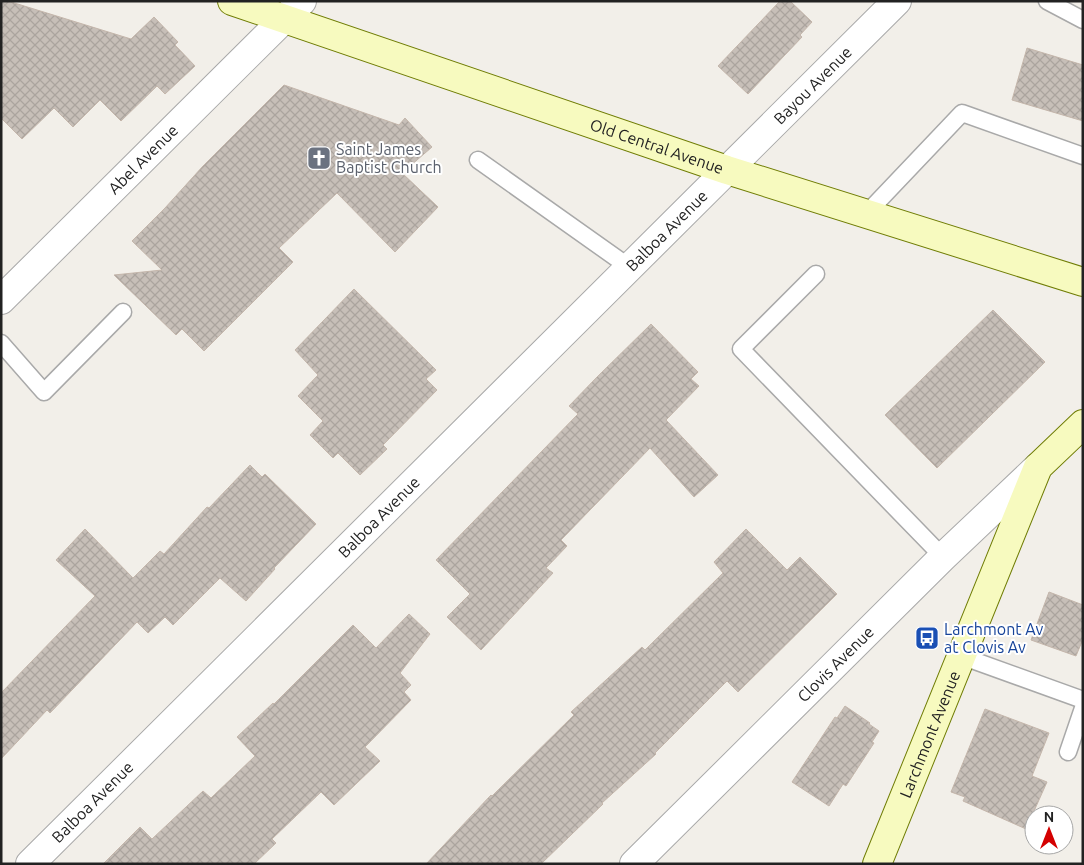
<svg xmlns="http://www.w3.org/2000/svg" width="1084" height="865" viewBox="0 0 1084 865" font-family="Ubuntu,sans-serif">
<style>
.building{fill:url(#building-cross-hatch);stroke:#c4b6ab}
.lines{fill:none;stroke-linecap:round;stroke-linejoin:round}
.lane-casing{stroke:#a9a9a9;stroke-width:19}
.street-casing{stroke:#a9a9a9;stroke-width:30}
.secondary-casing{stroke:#707d05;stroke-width:30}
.lane{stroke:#fff;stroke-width:16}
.street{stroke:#fff;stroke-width:28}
.secondary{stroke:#f7fabf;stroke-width:28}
.labels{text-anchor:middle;stroke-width:4;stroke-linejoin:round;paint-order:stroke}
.street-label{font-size:16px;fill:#222;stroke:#fff}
.worship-label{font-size:16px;fill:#5b616d;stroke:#fff;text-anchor:start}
.transit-label{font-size:16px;fill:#164399;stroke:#fff;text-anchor:start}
</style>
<defs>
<pattern id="building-cross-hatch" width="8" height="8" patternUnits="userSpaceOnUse" patternTransform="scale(1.25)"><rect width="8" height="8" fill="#c7bfb8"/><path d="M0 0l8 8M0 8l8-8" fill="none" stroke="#aba49e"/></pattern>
</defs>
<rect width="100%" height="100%" fill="#f2efe9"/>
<path class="building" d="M 1,1 L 8,1 L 131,39 L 154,17 L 178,42 L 175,45 L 195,66 L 165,94 L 157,86 L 121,121 L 100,100 L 73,127 L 54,108 L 22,139 L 1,118 Z
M 780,1 L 790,1 L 812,22 L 800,35 L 802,37 L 748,94 L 718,66 Z
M 1027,48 L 1083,65 L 1083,121 L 1012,100 Z
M 284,85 L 399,125 L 405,118 L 432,147 L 402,173 L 438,207 L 395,252 L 337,193 L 279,248 L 293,262 L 204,351 L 182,329 L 176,335 L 114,275 L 162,270 L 132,241 L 165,208 L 203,166 Z
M 354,289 L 436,370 L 426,379 L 437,390 L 383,445 L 387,449 L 360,475 L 338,453 L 333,458 L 310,435 L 323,421 L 298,396 L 318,375 L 295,350 Z
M 993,310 L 1045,362 L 937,468 L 885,415 Z
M 651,324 L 698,372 L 691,379 L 699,386 L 666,420 L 718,475 L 694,497 L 650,448 L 561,540 L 567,546 L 546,568 L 553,573 L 481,650 L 447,617 L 470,594 L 436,560 L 578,414 L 569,406 L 597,377 Z
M 250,465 L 262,477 L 265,474 L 316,524 L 274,568 L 275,569 L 246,601 L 220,578 L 173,625 L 165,617 L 148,633 L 137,622 L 50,713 L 47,710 L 1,759 L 1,693 L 95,596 L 56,560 L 85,529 L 133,578 L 160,551 L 164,554 L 207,507 L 209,508 Z
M 746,529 L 787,570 L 800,557 L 837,594 L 738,692 L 727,681 L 655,753 L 656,754 L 602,803 L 603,804 L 541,864 L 426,864 L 491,795 L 492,796 L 574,715 L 571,712 L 642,647 L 645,650 L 723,573 L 714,562 Z
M 1049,592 L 1083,605 L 1083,639 L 1076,656 L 1031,640 Z
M 409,614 L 430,634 L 400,673 L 411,685 L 404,692 L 411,700 L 365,747 L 380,761 L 334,805 L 321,792 L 272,839 L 276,843 L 254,864 L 103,864 L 140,827 L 152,839 L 203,791 L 211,798 L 255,756 L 237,737 L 273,703 L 274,704 L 353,625 L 376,648 Z
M 845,706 L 870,723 L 869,724 L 879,731 L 872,742 L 874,743 L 846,786 L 843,784 L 829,806 L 792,782 L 835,717 L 837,718 Z
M 985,709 L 1049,733 L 1032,776 L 1047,782 L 1026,829 L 963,801 L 965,797 L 951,792 Z"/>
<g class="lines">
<g class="lane-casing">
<path id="lane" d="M 1047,1 L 1083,20
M 478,160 L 629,267
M 866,214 L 962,113 L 1083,156
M 816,274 L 741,349 L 943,557
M 1,343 L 44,392 L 123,312
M 961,656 L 1083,700
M 1068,752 L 1083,708"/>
</g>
<g class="street-casing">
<g id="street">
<path id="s1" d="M 1,300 L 302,1"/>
<path id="s2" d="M 30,864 L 897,1"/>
<path id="s3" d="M 634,864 L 943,557 L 1038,467"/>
</g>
</g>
<g class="secondary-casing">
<g id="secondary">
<path id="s4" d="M 232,1 L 727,170 L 1083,282"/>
<path id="s5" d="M 877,864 L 1038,467 L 1083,424"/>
</g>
</g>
<use href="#lane" class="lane"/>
<use href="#street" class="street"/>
<use href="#secondary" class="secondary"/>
</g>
<defs>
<g id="church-square" transform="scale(1.25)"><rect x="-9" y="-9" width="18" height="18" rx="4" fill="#6b7280" stroke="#fff"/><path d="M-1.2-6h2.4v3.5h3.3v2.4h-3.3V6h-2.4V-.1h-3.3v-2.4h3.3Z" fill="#fff"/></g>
<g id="bus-square" transform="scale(1.25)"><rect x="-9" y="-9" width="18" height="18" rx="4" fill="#1a4fb4" stroke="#fff"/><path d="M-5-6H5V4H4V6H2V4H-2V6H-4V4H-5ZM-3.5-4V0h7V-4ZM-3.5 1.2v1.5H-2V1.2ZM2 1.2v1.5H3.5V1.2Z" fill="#fff"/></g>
</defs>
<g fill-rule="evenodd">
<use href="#church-square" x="319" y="158"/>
<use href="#bus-square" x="927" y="638"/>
</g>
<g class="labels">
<g class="street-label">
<text dy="6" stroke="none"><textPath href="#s2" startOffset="1104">Bayou Avenue</textPath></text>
<text dy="6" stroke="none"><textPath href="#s4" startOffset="449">Old Central Avenue</textPath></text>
<text dy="6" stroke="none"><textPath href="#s1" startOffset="200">Abel Avenue</textPath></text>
<text dy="6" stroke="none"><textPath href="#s2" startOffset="898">Balboa Avenue</textPath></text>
<text dy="6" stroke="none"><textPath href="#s2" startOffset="492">Balboa Avenue</textPath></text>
<text dy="6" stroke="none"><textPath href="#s3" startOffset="284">Clovis Avenue</textPath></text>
<text dy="6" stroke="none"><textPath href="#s5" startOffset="140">Larchmont Avenue</textPath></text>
<text dy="6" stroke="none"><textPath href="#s2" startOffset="88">Balboa Avenue</textPath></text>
</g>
<g class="worship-label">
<text x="336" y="155">Saint James<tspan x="336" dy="18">Baptist Church</tspan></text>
</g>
<g class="transit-label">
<text x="944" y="635">Larchmont Av<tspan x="944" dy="18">at Clovis Av</tspan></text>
</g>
</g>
<rect width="1084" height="865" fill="none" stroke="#222222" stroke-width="5"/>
<g transform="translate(1049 830)"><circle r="24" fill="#ffffff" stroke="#a7a7a7"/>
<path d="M0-4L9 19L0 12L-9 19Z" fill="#d40000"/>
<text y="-8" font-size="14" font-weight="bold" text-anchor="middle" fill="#222222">N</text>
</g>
</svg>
